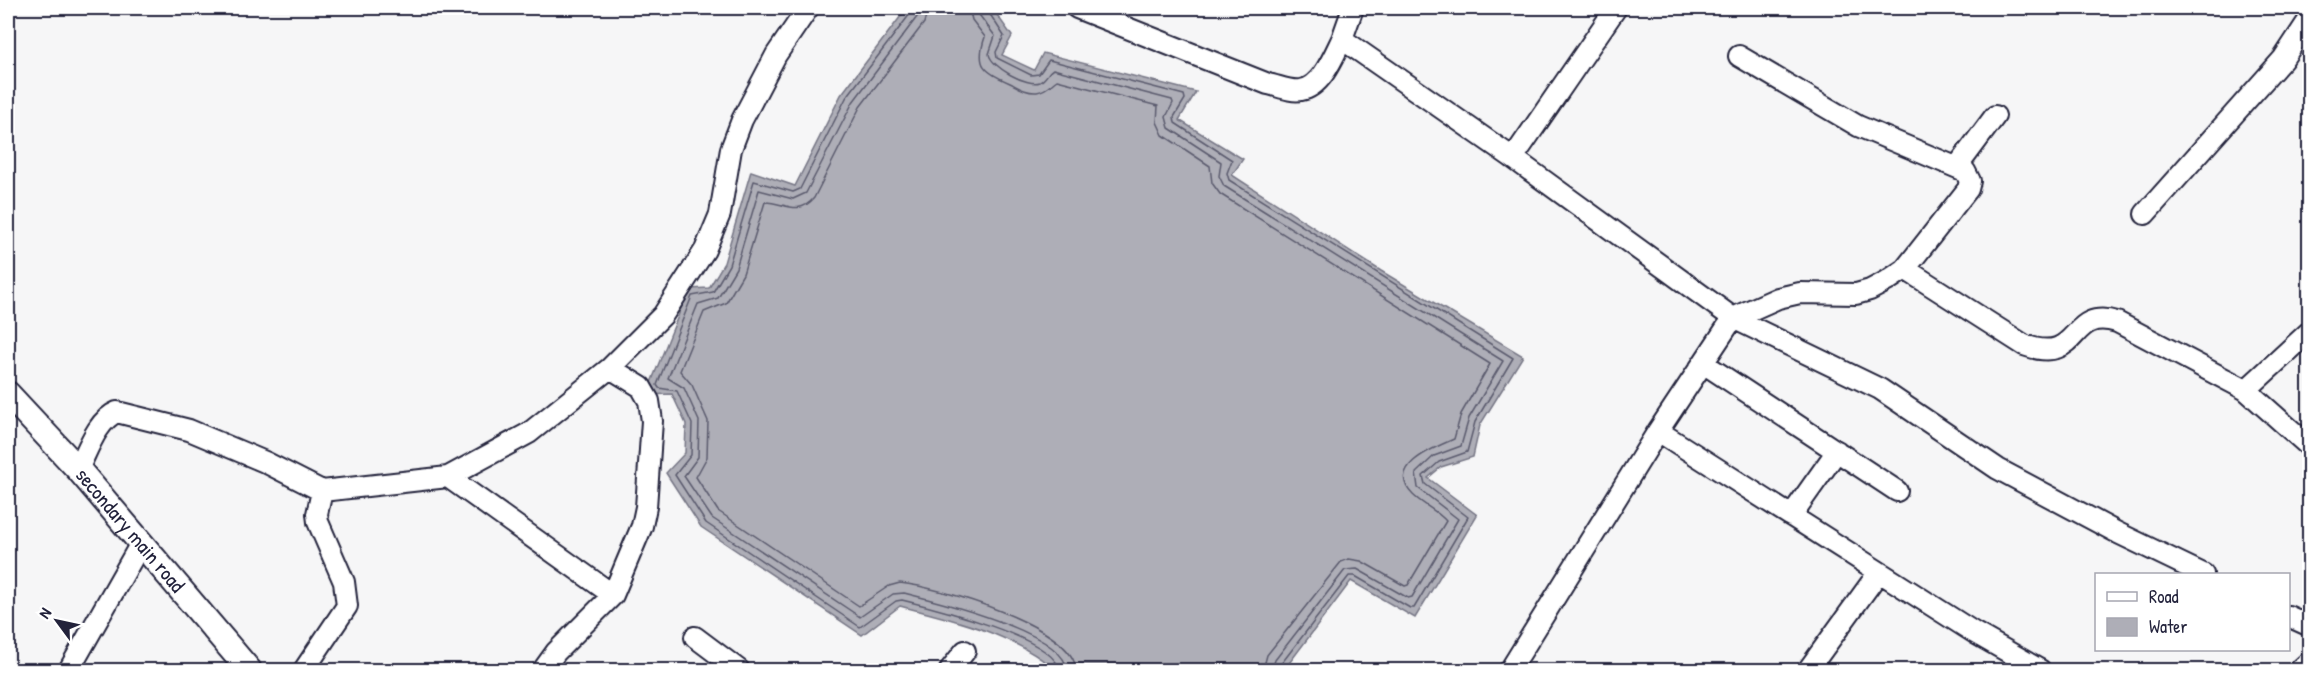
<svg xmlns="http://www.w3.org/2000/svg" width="2317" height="678" viewBox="0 0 2317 678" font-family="'Patrick Hand',sans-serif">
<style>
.water{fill:#aeaeb7;stroke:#767685;stroke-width:1.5}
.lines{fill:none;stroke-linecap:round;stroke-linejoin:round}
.shore{stroke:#5a5a6d;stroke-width:1.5}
.minor-casing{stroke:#22223b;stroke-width:24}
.major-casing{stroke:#22223b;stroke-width:28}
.minor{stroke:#fff;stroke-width:20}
.major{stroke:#fff;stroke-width:24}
.labels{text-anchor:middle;stroke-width:4.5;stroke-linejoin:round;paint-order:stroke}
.street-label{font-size:21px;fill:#22223b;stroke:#fff}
</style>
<rect width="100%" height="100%" fill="#f6f6f7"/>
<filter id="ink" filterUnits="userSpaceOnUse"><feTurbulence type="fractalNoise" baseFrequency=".0167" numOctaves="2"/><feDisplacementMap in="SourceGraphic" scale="12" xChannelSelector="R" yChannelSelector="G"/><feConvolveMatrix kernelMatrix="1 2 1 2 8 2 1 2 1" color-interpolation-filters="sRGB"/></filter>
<g filter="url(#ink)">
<path class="water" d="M 907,8 L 988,8 L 995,12 L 1012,36 L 1002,55 L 1034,70 L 1043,53 L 1196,92 L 1179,120 L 1243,159 L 1232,175 L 1381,271 L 1523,356 L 1480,425 L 1473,457 L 1441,467 L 1428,478 L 1477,515 L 1415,618 L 1351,581 L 1284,670 L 1056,670 C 1011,633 956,620 900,606 L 862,635 L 701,527 L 666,473 L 685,453 L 686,424 L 672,394 L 646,395 L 689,289 L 709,288 L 724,263 L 751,171 L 795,186 L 841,95 Z"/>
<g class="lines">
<path class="shore" d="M 911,8 L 910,14 L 846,98 L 800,189 L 793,192 L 754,181 L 729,265 L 713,292 L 692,296 L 657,385 L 659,388 L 677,391 L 692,424 L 691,455 L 675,475 L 706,523 L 860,627 L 896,601 L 902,600 C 931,607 1056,638 1059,670
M 919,8 L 917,17 L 853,102 L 806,193 L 793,199 L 759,190 L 736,268 L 718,298 L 698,304 L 668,378 L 684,388 L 699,421 L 698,457 L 684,476 L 712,518 L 860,617 L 893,594 L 904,593 C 936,601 1065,632 1067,670
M 928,8 L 924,23 L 860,107 L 814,198 C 798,217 784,202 765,202 L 743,274 L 726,303 L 704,312 L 680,371 L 692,385 L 708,421 L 707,457 L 696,477 L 718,511 L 859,606 L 889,586 L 900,583 C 938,587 1074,626 1076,670
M 969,8 L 972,20 L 985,37 C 975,66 984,71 1010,83 C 1018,87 1027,93 1037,92 C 1046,91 1051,84 1057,80 L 1158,106 L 1157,122 L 1163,135 L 1210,166 L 1212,183 L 1220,194 L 1490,364 L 1461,414 L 1454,439 C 1436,447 1384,466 1413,495 C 1423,505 1438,511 1446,521 L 1408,585 L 1405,586 L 1361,561 L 1349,559 L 1341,562 L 1267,655 L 1263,670
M 978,8 L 980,16 L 995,36 L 989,54 C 991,67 1027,87 1040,82 C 1046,79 1048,72 1053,69 L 1172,100 L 1173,103 L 1166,117 L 1169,128 L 1221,162 L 1219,176 L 1224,186 L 1503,361 L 1469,418 L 1461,446 L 1434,456 L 1416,473 L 1418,488 L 1458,519 L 1412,597 L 1408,598 L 1357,569 L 1345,570 L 1275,660 L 1272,670
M 986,8 L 1004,36 L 996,52 L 997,58 L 1031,75 L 1039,74 L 1049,60 L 1184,95 L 1185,99 L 1174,117 L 1175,123 L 1232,160 L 1227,173 L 1229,180 L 1513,358 L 1475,422 L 1467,452 L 1439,462 L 1423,476 L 1425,484 L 1468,517 L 1414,608 L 1410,608 L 1355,576 L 1349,576 L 1281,664 L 1279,670"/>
<g class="minor-casing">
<path id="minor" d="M 1077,8 L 1268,84 C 1278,86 1291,92 1301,90 C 1322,87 1334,55 1342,39 L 1513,158 L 1733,318 L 1880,389 L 1998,469 L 2118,533 L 2203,574
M 1342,39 L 1353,8
M 1513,158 L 1616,8
M 1957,167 L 1995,116
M 2145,214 L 2283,59 L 2310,18
M 1905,269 L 2024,345 C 2083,366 2066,307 2117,322 L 2246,390 L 2310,447
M 1703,363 L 1897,491
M 2246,390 L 2310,331
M 1658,431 L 1975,633 L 2040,670
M 78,469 C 87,452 97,420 117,412 L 189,430 L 265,462 L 322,491 L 448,477 L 613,595
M 448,477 L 529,433 L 610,368 L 663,315 L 705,250 L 720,214 L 731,149 L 742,120 L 776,55 L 808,8
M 1791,516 L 1837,451
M 2288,616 L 2310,626
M 695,637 L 739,670
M 69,670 L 140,545
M 304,670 L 347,606 L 344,582 L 318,522 L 317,514 L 322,491
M 543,670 L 556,652 L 613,595 L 642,526 L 646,507 L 652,421 L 649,401 L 641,387 L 610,368
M 950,670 L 965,651
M 1510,670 L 1658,431 L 1733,318 L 1778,298 L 1800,293 L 1856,294 L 1870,290 L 1887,281 L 1905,269 L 1968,189 L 1970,181 L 1965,171 L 1858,126 L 1739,56
M 1808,670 L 1879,572
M 2300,670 L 2310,661"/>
</g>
<g class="major-casing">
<g id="major">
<path id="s1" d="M 8,394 L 78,469 L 249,670"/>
</g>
</g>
<use href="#minor" class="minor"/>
<use href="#major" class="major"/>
</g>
</g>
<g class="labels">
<g class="street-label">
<text dy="7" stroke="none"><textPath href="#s1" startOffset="183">secondary main road</textPath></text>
</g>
</g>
<rect width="2317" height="678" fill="none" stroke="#fff" stroke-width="30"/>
<rect x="15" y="15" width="2287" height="648" fill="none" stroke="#22223b" stroke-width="2" filter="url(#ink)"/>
<rect x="2095" y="573" width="195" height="78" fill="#ffffff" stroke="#a7a7b1" stroke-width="1.5"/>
<rect x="2107" y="592" width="30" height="9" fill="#ffffff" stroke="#a7a7b1" stroke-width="1.5"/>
<text x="2149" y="603" font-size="18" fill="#22223b">Road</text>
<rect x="2107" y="618" width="30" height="18" fill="#aeaeb7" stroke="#a7a7b1" stroke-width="1.5"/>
<text x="2149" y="633" font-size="18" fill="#22223b">Water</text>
<g transform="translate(57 621) rotate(303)" stroke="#ffffff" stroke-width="4.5" paint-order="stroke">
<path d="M0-4.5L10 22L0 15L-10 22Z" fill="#22223b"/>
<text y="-9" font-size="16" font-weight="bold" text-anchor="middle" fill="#22223b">N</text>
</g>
</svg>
